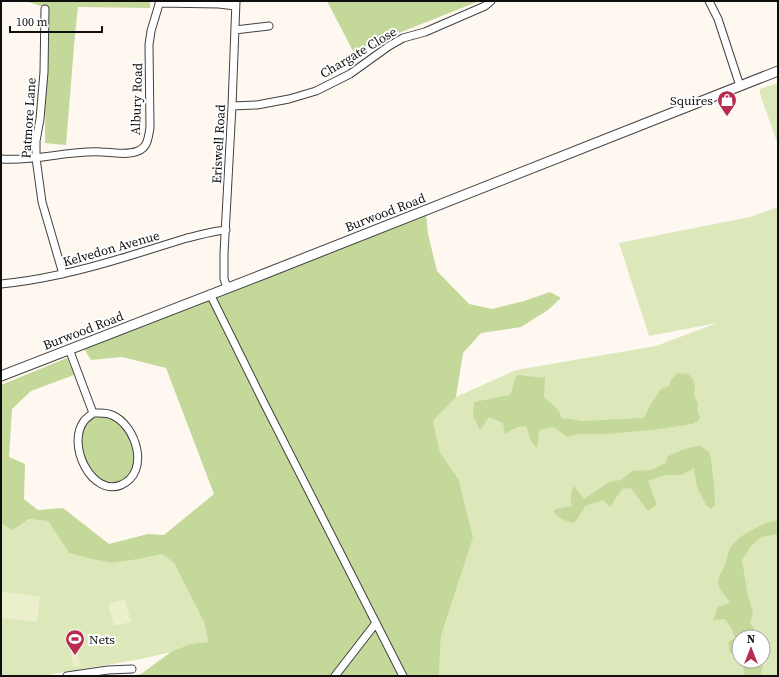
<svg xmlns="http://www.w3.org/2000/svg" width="779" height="677" viewBox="0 0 779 677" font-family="'Source Serif 4',serif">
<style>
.green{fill:#dce7ba;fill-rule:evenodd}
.forest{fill:#c4d89a}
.pitch{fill:#ebefcc}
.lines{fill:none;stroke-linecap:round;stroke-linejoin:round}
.minor-casing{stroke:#414141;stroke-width:9}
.tertiary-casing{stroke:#414141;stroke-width:11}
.minor{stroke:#fff;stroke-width:7}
.tertiary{stroke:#fff;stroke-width:9}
.labels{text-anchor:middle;stroke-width:4;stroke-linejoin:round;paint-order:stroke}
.street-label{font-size:13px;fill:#0e0e0e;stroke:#fff}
.poi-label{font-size:13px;fill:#0e0e0e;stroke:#fff;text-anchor:end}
</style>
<rect width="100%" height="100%" fill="#fef8f0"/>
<path class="green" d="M 778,83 L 778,145 L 760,94 L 760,89 Z
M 778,207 L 778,676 L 439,676 L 441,636 L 473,538 L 459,480 L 440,452 L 433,421 L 456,397 L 516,370 L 656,346 L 717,323 L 649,336 L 619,243 L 750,217 ZM 739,637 L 763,637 L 763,661 L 739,661 Z
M 30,519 L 48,521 L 69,553 L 112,563 L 139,559 L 162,554 L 174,563 L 204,622 L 208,642 L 190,644 L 171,652 L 141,659 L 42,676 L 1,676 L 1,523 L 12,529 Z"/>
<path class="forest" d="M 26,1 L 150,1 L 150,8 L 78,7 L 75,34 L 66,145 L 45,143 L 46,8 Z
M 327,1 L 479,1 L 477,2 L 434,19 L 376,42 L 355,55 Z
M 426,213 L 428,234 L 437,271 L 469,304 L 492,309 L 524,301 L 550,292 L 561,298 L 548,310 L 521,327 L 481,333 L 463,353 L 456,397 L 433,421 L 440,452 L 459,480 L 473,538 L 441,636 L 439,676 L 130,676 L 141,674 L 171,652 L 190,644 L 208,642 L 204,622 L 174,563 L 162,554 L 139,559 L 112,563 L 88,558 L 69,553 L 48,521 L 29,519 L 12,530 L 1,523 L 1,385 L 67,358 L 74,375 L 31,391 L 12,409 L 9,457 L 25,464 L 24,499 L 38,510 L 63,508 L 109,544 L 148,534 L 164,535 L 214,494 L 166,368 L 122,357 L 91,360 L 83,347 Z
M 677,373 L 688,374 L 693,379 L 695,387 L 694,395 L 698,404 L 697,410 L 700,417 L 699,420 L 692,424 L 659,429 L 608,434 L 578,434 L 567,437 L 554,427 L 539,430 L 537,448 L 532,443 L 526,426 L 517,427 L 505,434 L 503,423 L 489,417 L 480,430 L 473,416 L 474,402 L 510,395 L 517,375 L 545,378 L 544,397 L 558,410 L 562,418 L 583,421 L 644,418 L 651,404 L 661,389 L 669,386 L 671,380 Z
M 103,416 C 114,419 121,425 127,434 C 136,446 138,477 120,482 C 117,483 114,484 111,484 C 81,480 65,419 103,416 Z
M 700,446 L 706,450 L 710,453 L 714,484 L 715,505 L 711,509 L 706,505 L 697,487 L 694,468 L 682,475 L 664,475 L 648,481 L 657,505 L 648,511 L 631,488 L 622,489 L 610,507 L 603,500 L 585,506 L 576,521 L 573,523 C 566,521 557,517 553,511 L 557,509 L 572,506 C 570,499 570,493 574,486 L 584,499 L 609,482 L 621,480 L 632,471 L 651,470 L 666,463 L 667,457 C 678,451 688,447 700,446 Z
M 778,520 L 778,534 L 761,537 L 751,546 L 742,560 L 747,592 L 753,613 L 750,622 L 758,637 L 739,637 L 739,651 L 730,653 L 728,642 L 735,638 L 733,631 L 725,619 L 713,620 L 718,607 L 730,603 L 720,589 L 718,582 L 720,574 L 724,568 L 730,548 L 740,537 L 765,523 Z
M 743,661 L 763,661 L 761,676 L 744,676 Z"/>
<path class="pitch" d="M 2,592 L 40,596 L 37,622 L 1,618 Z
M 125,599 L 131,622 L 114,626 L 108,604 Z
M 76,636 L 80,666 L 73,667 L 69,637 Z"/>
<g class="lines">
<g class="minor-casing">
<path id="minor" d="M 709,1 L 718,19 L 740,86
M 159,3 L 219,4 L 235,6
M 45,9 L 44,72 L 40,119 L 36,141 L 36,158 L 42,202 L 63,274
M 235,30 L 269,26
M 232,106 L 257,105 L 289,99 L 316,91 L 350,74 L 389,46 L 403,38 L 425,32 L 485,6 L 491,1
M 1,159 C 35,162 68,150 102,152 C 114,152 126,156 138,151 C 148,147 148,138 150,128 L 149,45 L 151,31 L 160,1
M 1,284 C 44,280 87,269 129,256 C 148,250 168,244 187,238 C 200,235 213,231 226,230
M 227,287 L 224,279 L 224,253 L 232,106 L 236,1
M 210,294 L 265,405 L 403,676
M 69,349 L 93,413 C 100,413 106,412 112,415 C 136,425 151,472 121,485 C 92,497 66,445 84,421 C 86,418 90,416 93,413
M 67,676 L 108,670 L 132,669
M 335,676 L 376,623"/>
</g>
<g class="tertiary-casing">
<path id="tertiary" d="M 1,376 L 264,274 L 778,71"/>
</g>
<use href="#minor" class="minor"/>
<use href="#tertiary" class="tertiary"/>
</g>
<defs>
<g id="shop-pin" transform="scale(1)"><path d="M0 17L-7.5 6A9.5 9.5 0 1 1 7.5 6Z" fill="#b82c52" stroke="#fff"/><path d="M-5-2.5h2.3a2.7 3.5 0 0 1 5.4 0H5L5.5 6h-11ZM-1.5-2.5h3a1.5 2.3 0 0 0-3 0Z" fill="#fff"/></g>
<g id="stadium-pin" transform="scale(1)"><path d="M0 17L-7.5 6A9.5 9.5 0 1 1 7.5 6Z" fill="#b82c52" stroke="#fff"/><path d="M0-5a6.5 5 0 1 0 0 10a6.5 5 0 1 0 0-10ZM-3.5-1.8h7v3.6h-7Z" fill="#fff"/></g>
</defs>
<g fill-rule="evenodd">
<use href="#shop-pin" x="727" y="100"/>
<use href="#stadium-pin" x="75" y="639"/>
</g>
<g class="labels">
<g class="street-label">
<text transform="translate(358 52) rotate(-31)" y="5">Chargate Close</text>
<text transform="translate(136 99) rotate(-88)" y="5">Albury Road</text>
<text transform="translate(28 118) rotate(-86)" y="5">Patmore Lane</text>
<text transform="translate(218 144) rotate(-87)" y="5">Eriswell Road</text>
<text transform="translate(385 212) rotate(-21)" y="5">Burwood Road</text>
<text transform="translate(111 248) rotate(-16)" y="5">Kelvedon Avenue</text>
<text transform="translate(83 330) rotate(-21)" y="5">Burwood Road</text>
</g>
<g class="poi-label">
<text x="713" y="105">Squires</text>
<text x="89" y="644" text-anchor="start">Nets</text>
</g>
</g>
<rect width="779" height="677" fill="none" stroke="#0e0e0e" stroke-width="4"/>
<g transform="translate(751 649)"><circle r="19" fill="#ffffff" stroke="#9f9f9f"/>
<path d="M0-3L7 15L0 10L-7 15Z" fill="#b82c52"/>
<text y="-6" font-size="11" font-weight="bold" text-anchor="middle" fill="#0e0e0e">N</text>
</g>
<path d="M10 26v6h92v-6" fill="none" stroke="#0e0e0e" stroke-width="2"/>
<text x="16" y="26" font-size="12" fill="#0e0e0e" stroke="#ffffff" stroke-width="3" paint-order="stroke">100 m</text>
</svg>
